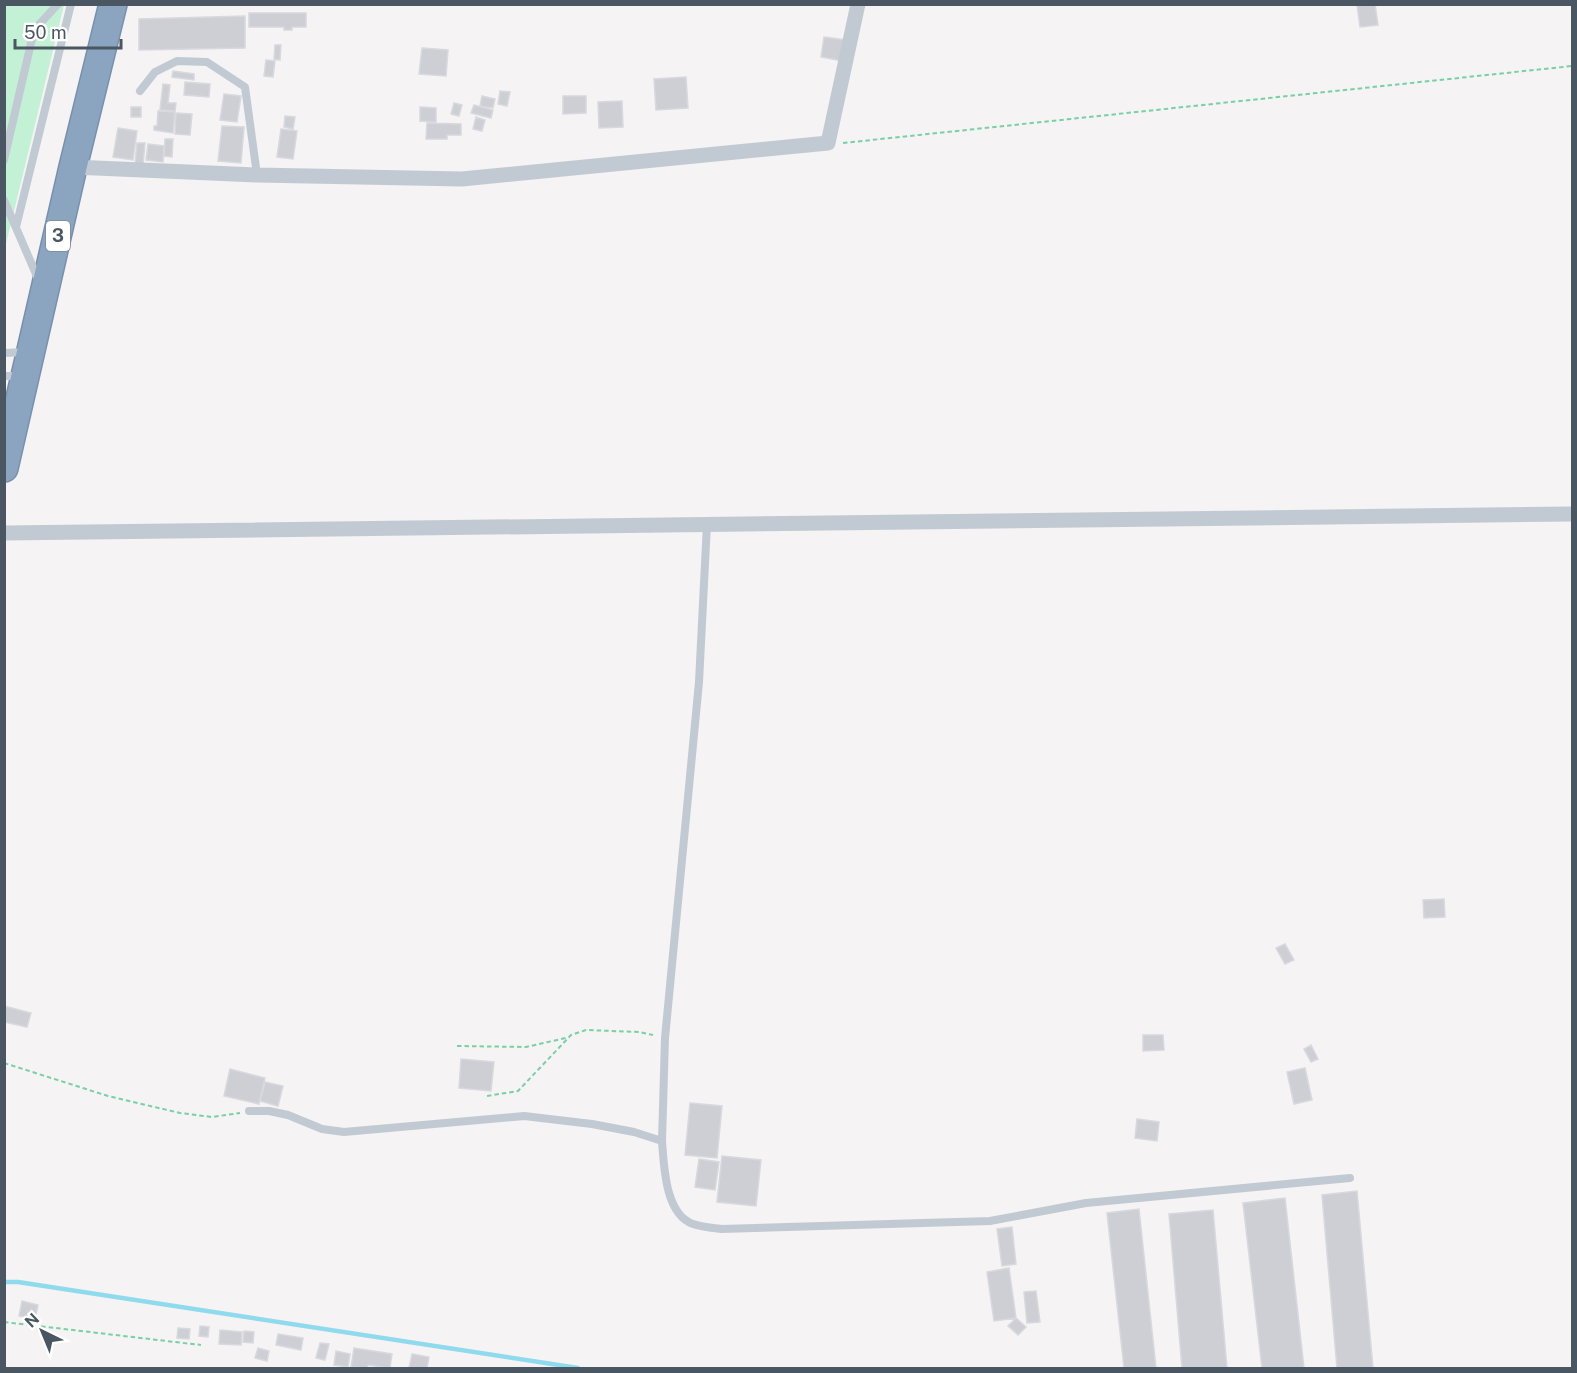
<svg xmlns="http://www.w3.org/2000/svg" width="1577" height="1373" viewBox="0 0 1577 1373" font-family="'Public Sans',sans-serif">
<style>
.green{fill:#c3f1d5}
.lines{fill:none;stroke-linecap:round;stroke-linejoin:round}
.stream{stroke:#90daee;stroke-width:4.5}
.building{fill:#cdcfd5;stroke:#d7d9de;stroke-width:1.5}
.highway-casing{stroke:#7690ad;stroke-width:30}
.path{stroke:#7ad0a6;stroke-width:2;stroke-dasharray:4.5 3;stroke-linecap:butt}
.lane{stroke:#c1cad2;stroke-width:8}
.street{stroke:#c1cad2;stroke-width:15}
.highway{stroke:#8ba5c1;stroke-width:27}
.labels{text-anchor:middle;stroke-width:6;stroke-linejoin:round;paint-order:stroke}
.shield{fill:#fff;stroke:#808990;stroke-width:1.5}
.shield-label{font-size:18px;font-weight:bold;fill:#4a5661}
</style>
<rect width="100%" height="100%" fill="#f5f3f3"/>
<path class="green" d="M 5,5 L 64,5 L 5,248 Z"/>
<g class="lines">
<path class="stream" d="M 4,1282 L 18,1282 L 578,1368"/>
</g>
<path class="building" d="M 1375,4 L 1378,25 L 1360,27 L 1357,5 Z
M 249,13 L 306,13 L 306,27 L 292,27 L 292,30 L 284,30 L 284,27 L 249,27 Z
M 245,16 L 245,48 L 139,50 L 139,19 Z
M 824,37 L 846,40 L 843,61 L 821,57 Z
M 275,45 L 281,45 L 280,60 L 274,59 Z
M 422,48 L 448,50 L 446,76 L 419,74 Z
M 266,60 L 275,61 L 273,77 L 264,76 Z
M 173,71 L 194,74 L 194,80 L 172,77 Z
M 686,77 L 688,108 L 656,110 L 654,79 Z
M 185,82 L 210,84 L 209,97 L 184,95 Z
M 163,84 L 170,85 L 168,103 L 176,103 L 175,111 L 160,110 Z
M 500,91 L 510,92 L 507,106 L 498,104 Z
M 224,94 L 241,96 L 237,122 L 220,120 Z
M 482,96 L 495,99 L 493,108 L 480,106 Z
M 563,96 L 586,96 L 586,113 L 563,114 Z
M 622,101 L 623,127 L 599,128 L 598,102 Z
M 454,103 L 462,105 L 459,116 L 451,114 Z
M 474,105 L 493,110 L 491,118 L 471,113 Z
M 131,107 L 141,107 L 141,117 L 131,117 Z
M 420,107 L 436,108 L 436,122 L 420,121 Z
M 158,111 L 175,112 L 173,133 L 154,130 L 154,126 L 157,126 Z
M 176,113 L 192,114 L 190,135 L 175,134 Z
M 285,116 L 295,117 L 293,129 L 284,127 Z
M 476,117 L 485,120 L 482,131 L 473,129 Z
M 427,123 L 461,124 L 461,135 L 447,135 L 447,139 L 426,139 Z
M 222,126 L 244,127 L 241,163 L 218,161 Z
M 118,128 L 137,131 L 133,160 L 113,157 Z
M 281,129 L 297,131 L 293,159 L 277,157 Z
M 165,139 L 173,139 L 172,157 L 164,156 Z
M 137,143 L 145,143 L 143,165 L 135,164 Z
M 148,144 L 164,146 L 163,162 L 146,160 Z
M 1444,899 L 1445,917 L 1424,918 L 1423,900 Z
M 1285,944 L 1294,960 L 1285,964 L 1276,948 Z
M 4,1006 L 31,1013 L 27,1027 L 4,1022 Z
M 1143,1035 L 1163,1035 L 1164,1050 L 1143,1051 Z
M 1311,1045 L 1318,1059 L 1311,1062 L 1304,1049 Z
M 461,1059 L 494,1062 L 491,1091 L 459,1088 Z
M 1305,1068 L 1312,1100 L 1294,1104 L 1287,1072 Z
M 230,1069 L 265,1078 L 259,1104 L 224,1096 Z
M 265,1082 L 283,1086 L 278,1106 L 260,1101 Z
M 690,1103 L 722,1106 L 717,1158 L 685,1155 Z
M 1137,1119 L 1159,1122 L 1157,1141 L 1135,1138 Z
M 722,1156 L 761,1160 L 756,1206 L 717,1202 Z
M 699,1159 L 719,1162 L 715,1190 L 695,1187 Z
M 1357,1191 L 1373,1368 L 1337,1368 L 1322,1195 Z
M 1285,1198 L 1304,1368 L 1262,1368 L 1243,1203 Z
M 1139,1209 L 1156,1368 L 1124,1368 L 1107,1213 Z
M 1213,1210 L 1227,1368 L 1182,1368 L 1169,1214 Z
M 1012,1227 L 1016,1264 L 1002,1266 L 997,1229 Z
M 1009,1268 L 1016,1318 L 994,1321 L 987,1272 Z
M 1036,1291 L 1040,1322 L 1027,1323 L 1024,1292 Z
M 22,1301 L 38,1305 L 35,1320 L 19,1316 Z
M 1016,1318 L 1026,1327 L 1018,1335 L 1008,1326 Z
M 200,1326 L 209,1327 L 208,1337 L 199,1336 Z
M 178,1328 L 190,1329 L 189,1339 L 177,1338 Z
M 220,1330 L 242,1332 L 241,1345 L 219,1344 Z
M 244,1331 L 254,1332 L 253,1343 L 243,1342 Z
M 278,1334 L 303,1338 L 301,1350 L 276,1345 Z
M 320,1343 L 329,1344 L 325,1360 L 316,1358 Z
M 258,1348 L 269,1351 L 267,1361 L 255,1358 Z
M 354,1348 L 392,1354 L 390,1368 L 368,1365 L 367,1368 L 351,1367 Z
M 336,1351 L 350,1354 L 348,1367 L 334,1365 Z
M 412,1354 L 429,1357 L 427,1368 L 409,1368 Z"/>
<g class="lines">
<g class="highway-casing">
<path id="highway" d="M 4,468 L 73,167 L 113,4"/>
</g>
<path class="path" d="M 843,143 L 1572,66
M 457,1046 L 526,1047 L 570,1037
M 4,1063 L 108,1096 L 180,1113 L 212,1117 L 240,1113
M 487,1096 L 518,1091 L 571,1035 L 586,1030 L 639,1032 L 653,1035
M 4,1322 L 201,1345"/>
<path class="lane" d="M 140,91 L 155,72 L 177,61 L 207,62 L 245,87 L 257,175
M 4,160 L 34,30 L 58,4
M 4,200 L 39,281
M 16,227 L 71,4
M 4,353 L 26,352
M 4,376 L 21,376
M 249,1111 L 269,1111 L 288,1115 L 322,1129 L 344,1132 L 524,1116 L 592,1124 L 634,1132 L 662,1141 C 664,1166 665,1214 693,1224 C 702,1227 712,1228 721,1229 L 990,1221 L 1086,1203 L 1350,1178
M 662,1141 L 665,1038 L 699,682 L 707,524"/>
<path class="street" d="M 73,167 L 257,175 L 462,179 L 828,143 L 858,4
M 4,533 C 527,524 1050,522 1572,514"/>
<use href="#highway" class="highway"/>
</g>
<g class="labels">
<rect class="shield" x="46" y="221" width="24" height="30" rx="4.5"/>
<g class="shield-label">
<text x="58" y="242">3</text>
</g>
</g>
<rect width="1577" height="1373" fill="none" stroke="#4a5661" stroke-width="12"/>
<g transform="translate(42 1331) rotate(317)" stroke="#ffffff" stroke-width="4.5" paint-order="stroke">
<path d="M0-4.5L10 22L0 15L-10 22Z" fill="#4a5661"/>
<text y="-9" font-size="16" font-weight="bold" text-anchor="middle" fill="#4a5661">N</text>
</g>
<path d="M15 39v9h106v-9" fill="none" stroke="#4a5661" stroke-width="3"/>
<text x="24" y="39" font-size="18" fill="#4a5661" stroke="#ffffff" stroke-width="4.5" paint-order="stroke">50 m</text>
</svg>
